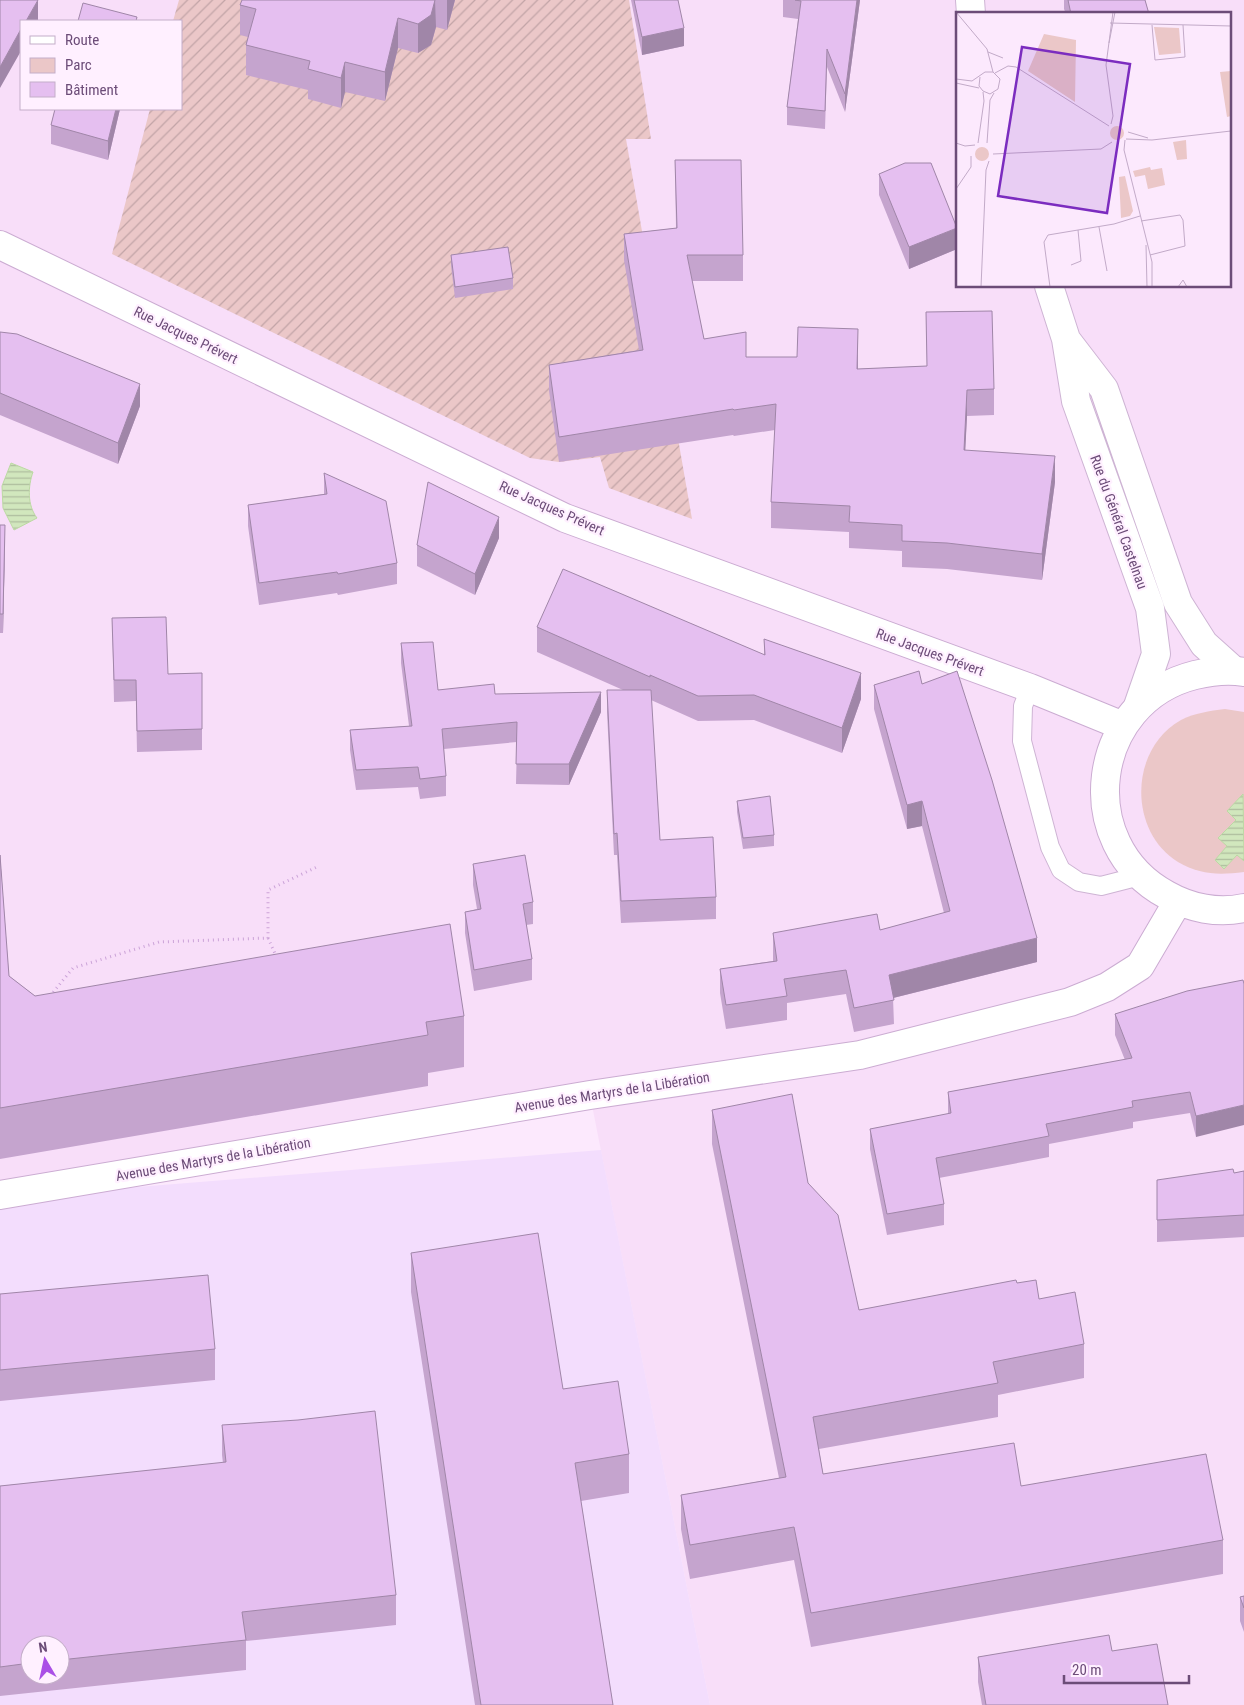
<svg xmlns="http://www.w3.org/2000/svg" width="1244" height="1705" viewBox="0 0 1244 1705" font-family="'Roboto Condensed',sans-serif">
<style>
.residential{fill:#f8def9;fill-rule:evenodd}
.commercial{fill:#f3ddfd;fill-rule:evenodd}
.green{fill:#ebc7c8}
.garden{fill:url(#garden-furrows)}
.water{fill:url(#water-rules);stroke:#bcd9a3}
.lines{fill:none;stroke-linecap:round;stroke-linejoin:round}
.service-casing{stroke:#ceb4d4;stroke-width:20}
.tertiary-casing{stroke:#ceb4d4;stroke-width:30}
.secondary-casing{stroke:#cbacd2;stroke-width:30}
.path{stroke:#cba3d8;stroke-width:3;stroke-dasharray:1 4;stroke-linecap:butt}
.service{stroke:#fff;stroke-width:18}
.tertiary{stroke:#fff;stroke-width:28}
.secondary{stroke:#fff;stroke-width:28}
.wall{fill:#c5a4ce;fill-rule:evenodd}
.shaded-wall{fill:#a086a8}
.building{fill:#e5bff0;stroke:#a086a8}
.labels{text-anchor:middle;stroke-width:4.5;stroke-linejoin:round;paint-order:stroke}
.street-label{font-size:14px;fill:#6c4c78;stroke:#fff0ff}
.inset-road{fill:none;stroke:#c2aac8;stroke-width:1}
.view{fill:#7b2cbf;fill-opacity:0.15;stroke:#7b2cbf;stroke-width:2.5}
.inset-edge{fill:none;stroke:#6c4c78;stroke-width:2.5}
</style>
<defs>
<pattern id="garden-furrows" width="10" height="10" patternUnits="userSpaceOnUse" patternTransform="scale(1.25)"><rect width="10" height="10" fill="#ebc7c8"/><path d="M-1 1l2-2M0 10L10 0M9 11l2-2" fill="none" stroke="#c2a4a7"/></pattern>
<pattern id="water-rules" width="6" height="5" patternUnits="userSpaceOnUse" patternTransform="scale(1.25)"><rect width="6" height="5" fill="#d1e7bd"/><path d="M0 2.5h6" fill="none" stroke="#aebd9e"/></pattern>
</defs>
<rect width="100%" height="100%" fill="#fce9fd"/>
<path class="residential" d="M 0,0 L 1244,0 L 1244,1705 L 710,1705 L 590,1095 L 0,1195 ZM 958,14 L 1230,14 L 1230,286 L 958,286 ZM 21,21 L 181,21 L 181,109 L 21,109 Z"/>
<path class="commercial" d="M 601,1150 L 710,1705 L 0,1705 L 0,1198 ZM 30,1645 L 60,1645 L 60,1675 L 30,1675 Z"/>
<path class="green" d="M 1225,709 L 1244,712 L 1244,872 C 1219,875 1200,875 1178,862 C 1128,831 1129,749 1181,720 C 1195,713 1209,711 1225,709 Z"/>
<path class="garden" d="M 179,0 L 629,0 L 651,139 L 626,139 L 692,519 L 609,488 L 600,457 L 559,462 L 530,458 L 112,254 L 150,109 L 181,109 L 181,21 L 173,21 Z"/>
<path class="water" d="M 11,463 L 33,472 C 28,486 27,505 37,518 L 14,530 L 3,508 L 2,486 Z
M 1243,794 L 1244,861 L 1237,855 L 1224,869 L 1215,860 L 1227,846 L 1218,838 L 1236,820 L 1227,811 Z"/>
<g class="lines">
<g class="service-casing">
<path id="service" d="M 1030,688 L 1023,706 L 1022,741 L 1050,847 L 1061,870 L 1079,882 L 1101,886 L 1140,876"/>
</g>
<g class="tertiary-casing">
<path id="tertiary" d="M 970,0 L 971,14
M 1049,286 L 1066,339 L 1076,401 L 1150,608 L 1156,654 L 1138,706
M 1068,342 L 1104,389 L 1178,603 L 1204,644 L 1233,670"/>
</g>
<g class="secondary-casing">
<path id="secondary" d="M 0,245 L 565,518 L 1030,688 L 1123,726
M 1244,672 C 1227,669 1212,671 1195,675 C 1090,701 1072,844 1167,895 C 1190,908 1218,914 1244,908
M 0,1195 L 590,1095 L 860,1055 L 1070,1002 L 1107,987 L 1140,966 L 1178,901"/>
</g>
<path class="path" d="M 268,938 L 277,958
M 50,996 L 73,968 L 159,942 L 268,938 L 268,890 L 319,866"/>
<use href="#service" class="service"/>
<use href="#tertiary" class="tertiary"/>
<use href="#secondary" class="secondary"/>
</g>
<path class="wall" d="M 242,0 L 455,0 L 447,30 L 436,27 L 431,45 L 418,53 L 398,48 L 385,101 L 345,92 L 341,108 L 308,99 L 308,90 L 246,75 L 246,45 L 248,37 L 240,35 L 240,5 Z
M 631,0 L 678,0 L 684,46 L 642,55 Z
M 783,0 L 860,0 L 845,112 L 827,67 L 825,129 L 787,125 L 787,107 L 798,19 L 783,17 Z
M 1064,0 L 1145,0 L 1149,14 L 1066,14 L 1064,9 Z
M 55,109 L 120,109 L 108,160 L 51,144 L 51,125 Z
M 675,160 L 743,255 L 743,281 L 692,281 L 704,339 L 746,357 L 797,357 L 858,355 L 858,369 L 927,366 L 926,312 L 994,389 L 994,415 L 967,416 L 965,450 L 1055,482 L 1042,580 L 947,569 L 902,567 L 902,551 L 849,548 L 849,532 L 771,528 L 771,502 L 775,430 L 734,436 L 733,435 L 559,462 L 549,391 L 549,365 L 639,350 L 624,260 L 624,234 L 676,228 Z
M 879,174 L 957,249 L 909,269 L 879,195 Z
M 451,255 L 513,278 L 513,289 L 455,298 L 451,266 Z
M 0,332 L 140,406 L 118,464 L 0,415 Z
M 324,473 L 397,563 L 397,584 L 338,595 L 337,593 L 259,605 L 248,526 L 248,505 L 324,494 Z
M 0,525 L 5,543 L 3,633 L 0,633 Z
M 499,538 L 475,595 L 417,566 L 417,545 Z
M 112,618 L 168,674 L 202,673 L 202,750 L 137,752 L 136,701 L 114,702 Z
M 537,627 L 764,655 L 764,639 L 861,699 L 842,753 L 754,720 L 698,721 L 651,700 L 660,840 L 716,897 L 716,919 L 621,923 L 617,855 L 614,855 L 607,712 L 607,690 L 623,690 L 537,652 Z
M 401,643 L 438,690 L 495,694 L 601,712 L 569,785 L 516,784 L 517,742 L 444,749 L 446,776 L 446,796 L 420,799 L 418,787 L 356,790 L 350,750 L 350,730 L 409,726 L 401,663 Z
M 922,684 L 1037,962 L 893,998 L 894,1024 L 854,1032 L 846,994 L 787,1003 L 787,1020 L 726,1029 L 720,993 L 720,969 L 773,961 L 773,933 L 880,930 L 944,913 L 922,826 L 907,829 L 874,709 L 874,685 Z
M 737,801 L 774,835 L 774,846 L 743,849 L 737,812 Z
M 0,855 L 9,976 L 35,996 L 464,1016 L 464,1067 L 428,1073 L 428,1086 L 0,1159 Z
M 473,864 L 533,902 L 533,924 L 526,925 L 532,959 L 532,980 L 474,991 L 465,933 L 465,912 L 477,909 L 473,885 Z
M 1243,980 L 1196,1137 L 1190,1113 L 1133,1122 L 1133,1128 L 1049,1144 L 1049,1157 L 939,1178 L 944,1204 L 944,1225 L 887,1235 L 870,1149 L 870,1129 L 948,1114 L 948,1092 L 1125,1060 L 1115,1035 L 1115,1014 Z
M 712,1110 L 808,1183 L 859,1310 L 1017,1283 L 1039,1299 L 1084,1344 L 1084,1378 L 998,1395 L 998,1417 L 819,1449 L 823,1474 L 1021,1486 L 1223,1540 L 1223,1574 L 811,1647 L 794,1560 L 690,1579 L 681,1529 L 681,1495 L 779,1478 L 712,1144 Z
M 1244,1171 L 1244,1237 L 1157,1242 L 1157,1220 L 1234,1173 Z
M 411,1253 L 563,1389 L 629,1454 L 629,1493 L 581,1501 L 613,1705 L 475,1705 L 411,1292 Z
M 0,1294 L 215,1349 L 215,1380 L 0,1401 Z
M 222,1425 L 396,1595 L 396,1625 L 246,1641 L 246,1670 L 0,1696 L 0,1486 L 223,1463 L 222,1455 ZM 30,1645 L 60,1645 L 60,1675 L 30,1675 Z
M 1244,1596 L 1244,1632 L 1240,1621 L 1240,1597 Z
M 1112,1651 L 1168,1705 L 982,1705 L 978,1682 L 978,1657 Z"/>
<path class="shaded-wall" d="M 38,0 L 38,21 L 26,21 Z
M 435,0 L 436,27 L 431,45 L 418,53 L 418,24 Z
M 447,0 L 455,0 L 447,30 Z
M 857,0 L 860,0 L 845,112 L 845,94 Z
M 398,18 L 398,48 L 385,101 L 385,72 Z
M 684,28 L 684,46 L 642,55 L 642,37 Z
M 21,29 L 21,51 L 0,88 L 0,67 Z
M 345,62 L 345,92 L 341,108 L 341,78 Z
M 116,109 L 120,109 L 108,160 L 108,141 Z
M 957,228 L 957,249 L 909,269 L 909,247 Z
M 858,329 L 858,355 L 857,394 L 857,369 Z
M 140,384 L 140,406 L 118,464 L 118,443 Z
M 967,390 L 967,416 L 964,476 L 964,450 Z
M 1055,456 L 1055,482 L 1042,580 L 1042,554 Z
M 499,517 L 499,538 L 475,595 L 475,574 Z
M 5,525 L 5,543 L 3,633 L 3,614 Z
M 861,673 L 861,699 L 842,753 L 842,728 Z
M 601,692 L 601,712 L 569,785 L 569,764 Z
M 922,801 L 922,826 L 907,829 L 907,805 Z
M 1037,938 L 1037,962 L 889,999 L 889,975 Z
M 1244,1105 L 1244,1125 L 1196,1137 L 1196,1116 Z"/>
<path class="building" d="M 0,0 L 38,0 L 26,21 L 21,21 L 21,29 L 0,67 Z
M 242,0 L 435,0 L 431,15 L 418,24 L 398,18 L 385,72 L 345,62 L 341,78 L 308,69 L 310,61 L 246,45 L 256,9 L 240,5 Z
M 634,0 L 678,0 L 684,28 L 642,37 Z
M 795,0 L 857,0 L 845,94 L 827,49 L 825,111 L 787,107 L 801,1 Z
M 1068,0 L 1145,0 L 1149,14 L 1071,14 Z
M 83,3 L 137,17 L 136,21 L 78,21 Z
M 55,109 L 116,109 L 108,141 L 51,125 Z
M 675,160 L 741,160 L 743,255 L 687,255 L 704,339 L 746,332 L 746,357 L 797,357 L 798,327 L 858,329 L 857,369 L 927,366 L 926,312 L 992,311 L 994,389 L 967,390 L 964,450 L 1055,456 L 1042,554 L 947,543 L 902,541 L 902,525 L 849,522 L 850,506 L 771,502 L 776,404 L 734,410 L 733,409 L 559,437 L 549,365 L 643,350 L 624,234 L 677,228 Z
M 905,163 L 931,163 L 957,228 L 909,247 L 879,174 Z
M 508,247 L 513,278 L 455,287 L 451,255 Z
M 0,332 L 17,334 L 140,384 L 118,443 L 0,393 Z
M 324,473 L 386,501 L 397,563 L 338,574 L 337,572 L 259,583 L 248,505 L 327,494 Z
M 428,482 L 499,517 L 475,574 L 417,545 Z
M 0,525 L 5,525 L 3,614 L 0,614 Z
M 563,569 L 765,655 L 764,639 L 861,673 L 842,728 L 754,695 L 698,696 L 650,675 L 650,677 L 537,627 Z
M 166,617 L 168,674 L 202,673 L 202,729 L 137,731 L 136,680 L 114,680 L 112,618 Z
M 433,642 L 438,690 L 494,684 L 495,694 L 601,692 L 569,764 L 516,764 L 517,722 L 442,729 L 446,776 L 420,779 L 418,767 L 356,770 L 350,730 L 412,726 L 401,643 Z
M 919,671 L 922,684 L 957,671 L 992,780 L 1037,938 L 889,975 L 894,1000 L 854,1008 L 846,970 L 784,979 L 787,996 L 726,1005 L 720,969 L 777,961 L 773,933 L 877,914 L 880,930 L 950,911 L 922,801 L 907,805 L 874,685 Z
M 607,690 L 651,690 L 660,840 L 713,837 L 716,897 L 621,901 L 617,833 L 614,834 Z
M 770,796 L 774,835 L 743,838 L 737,801 Z
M 0,855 L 9,976 L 35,996 L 450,924 L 464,1016 L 426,1022 L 428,1035 L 0,1108 Z
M 525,855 L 533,902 L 523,904 L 532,959 L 474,970 L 465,912 L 481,909 L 473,864 Z
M 1243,980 L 1244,984 L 1244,1105 L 1196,1116 L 1190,1092 L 1132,1101 L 1133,1107 L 1046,1124 L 1049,1136 L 936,1158 L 944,1204 L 887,1214 L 870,1129 L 951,1113 L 948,1092 L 1132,1058 L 1115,1014 L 1187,991 Z
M 792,1094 L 808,1183 L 838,1215 L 859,1310 L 1016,1280 L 1017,1283 L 1036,1280 L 1039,1299 L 1075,1292 L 1084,1344 L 993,1362 L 998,1383 L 813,1417 L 823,1474 L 1014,1443 L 1021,1486 L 1206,1454 L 1223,1540 L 811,1613 L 794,1527 L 690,1545 L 681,1495 L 786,1477 L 712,1110 Z
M 1233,1169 L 1234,1173 L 1244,1171 L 1244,1215 L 1157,1220 L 1157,1180 Z
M 538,1233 L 563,1389 L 618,1381 L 629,1454 L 575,1463 L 613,1705 L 481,1705 L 411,1253 Z
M 208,1275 L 215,1349 L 0,1370 L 0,1294 Z
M 375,1411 L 396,1595 L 242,1612 L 246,1640 L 60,1660 L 60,1645 L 30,1645 L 30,1663 L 0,1667 L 0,1486 L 226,1462 L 222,1425 L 298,1420 Z
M 1244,1596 L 1244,1608 L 1240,1597 Z
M 1109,1635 L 1112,1651 L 1157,1644 L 1168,1705 L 986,1705 L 978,1657 Z"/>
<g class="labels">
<g class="street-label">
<text transform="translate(186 335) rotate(26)" y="5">Rue Jacques Prévert</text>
<text transform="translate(552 508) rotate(24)" y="5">Rue Jacques Prévert</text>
<text transform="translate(1119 522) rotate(70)" y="5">Rue du Général Castelnau</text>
<text transform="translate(930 652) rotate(20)" y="5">Rue Jacques Prévert</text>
<text transform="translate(612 1092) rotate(-9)" y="5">Avenue des Martyrs de la Libération</text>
<text transform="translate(213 1159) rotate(-10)" y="5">Avenue des Martyrs de la Libération</text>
</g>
</g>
<g transform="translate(956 12)">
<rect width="275" height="275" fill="#fce9fd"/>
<path d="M 198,15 L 223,16 L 225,41 L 203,43 ZM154 121a7 7 0 1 1 14 0a7 7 0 1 1-14 0ZM 230,128 L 231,147 L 221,148 L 217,130 ZM19 142a7 7 0 1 1 14 0a7 7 0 1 1-14 0ZM 194,155 L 195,158 L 206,156 L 209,173 L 192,177 L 189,163 L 179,165 L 177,159 ZM 169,164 L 177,199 L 174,204 L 165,206 L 163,165 Z" fill="#ebc7c8"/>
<path d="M 88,22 L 120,28 L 119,90 L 72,59 ZM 275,59 L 275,104 L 271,105 L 264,60 Z" fill="#ebc7c8"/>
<path class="inset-road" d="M 0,0 L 31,37 L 37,60M 154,11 L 275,14M 196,13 L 199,48 L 229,45 L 227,13M 153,31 L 159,0M 32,40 L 47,46M 39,61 L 52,54 L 60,55 L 153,114M 0,67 L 16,69 L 29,60 L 37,60 L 44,67 L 42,77 L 34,82 L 27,79 L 23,74 L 24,65M 0,71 L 23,76M 155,112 L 157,104 L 150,53 L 157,0M 172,120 L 192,126M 170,127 L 196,128 L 275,119M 169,128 L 168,138 L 196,250 L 196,275M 0,131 L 9,134 L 19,133M 22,131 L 28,89 L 27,80M 31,131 L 34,88 L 38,81M 37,142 L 145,137 L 156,130M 0,177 L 15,155 L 15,144M 185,209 L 224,203 L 227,208 L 229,234 L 194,243M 143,215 L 151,259M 190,233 L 191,275M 115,253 L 125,249 L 122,218M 25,275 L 30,158 L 33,149M 94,275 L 88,230 L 92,223 L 158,212 L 184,204M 222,275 L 227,268 L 231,275"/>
<path class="view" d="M 66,35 L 174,52 L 151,201 L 42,184 Z"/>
<rect width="275" height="275" class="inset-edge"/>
</g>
<rect x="20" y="20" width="162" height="90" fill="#fff0ff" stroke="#c4aec9"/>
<rect x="30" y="36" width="25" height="8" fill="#ffffff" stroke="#c4aec9"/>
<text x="65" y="45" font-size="15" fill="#6c4c78">Route</text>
<rect x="30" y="58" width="25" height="15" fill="#ebc7c8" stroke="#c4aec9"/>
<text x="65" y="70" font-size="15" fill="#6c4c78">Parc</text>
<rect x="30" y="82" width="25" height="15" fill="#e5bff0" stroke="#c4aec9"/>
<text x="65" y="95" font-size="15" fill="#6c4c78">Bâtiment</text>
<g transform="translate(45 1660) rotate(351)"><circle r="24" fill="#fff0ff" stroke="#c4aec9"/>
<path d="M0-4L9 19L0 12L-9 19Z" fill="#aa4fe6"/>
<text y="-8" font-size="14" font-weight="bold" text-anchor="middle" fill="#6c4c78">N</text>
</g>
<path d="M1064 1675v8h125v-8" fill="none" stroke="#6c4c78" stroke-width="2.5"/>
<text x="1072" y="1675" font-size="15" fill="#6c4c78" stroke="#fff0ff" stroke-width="4" paint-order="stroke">20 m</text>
</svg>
